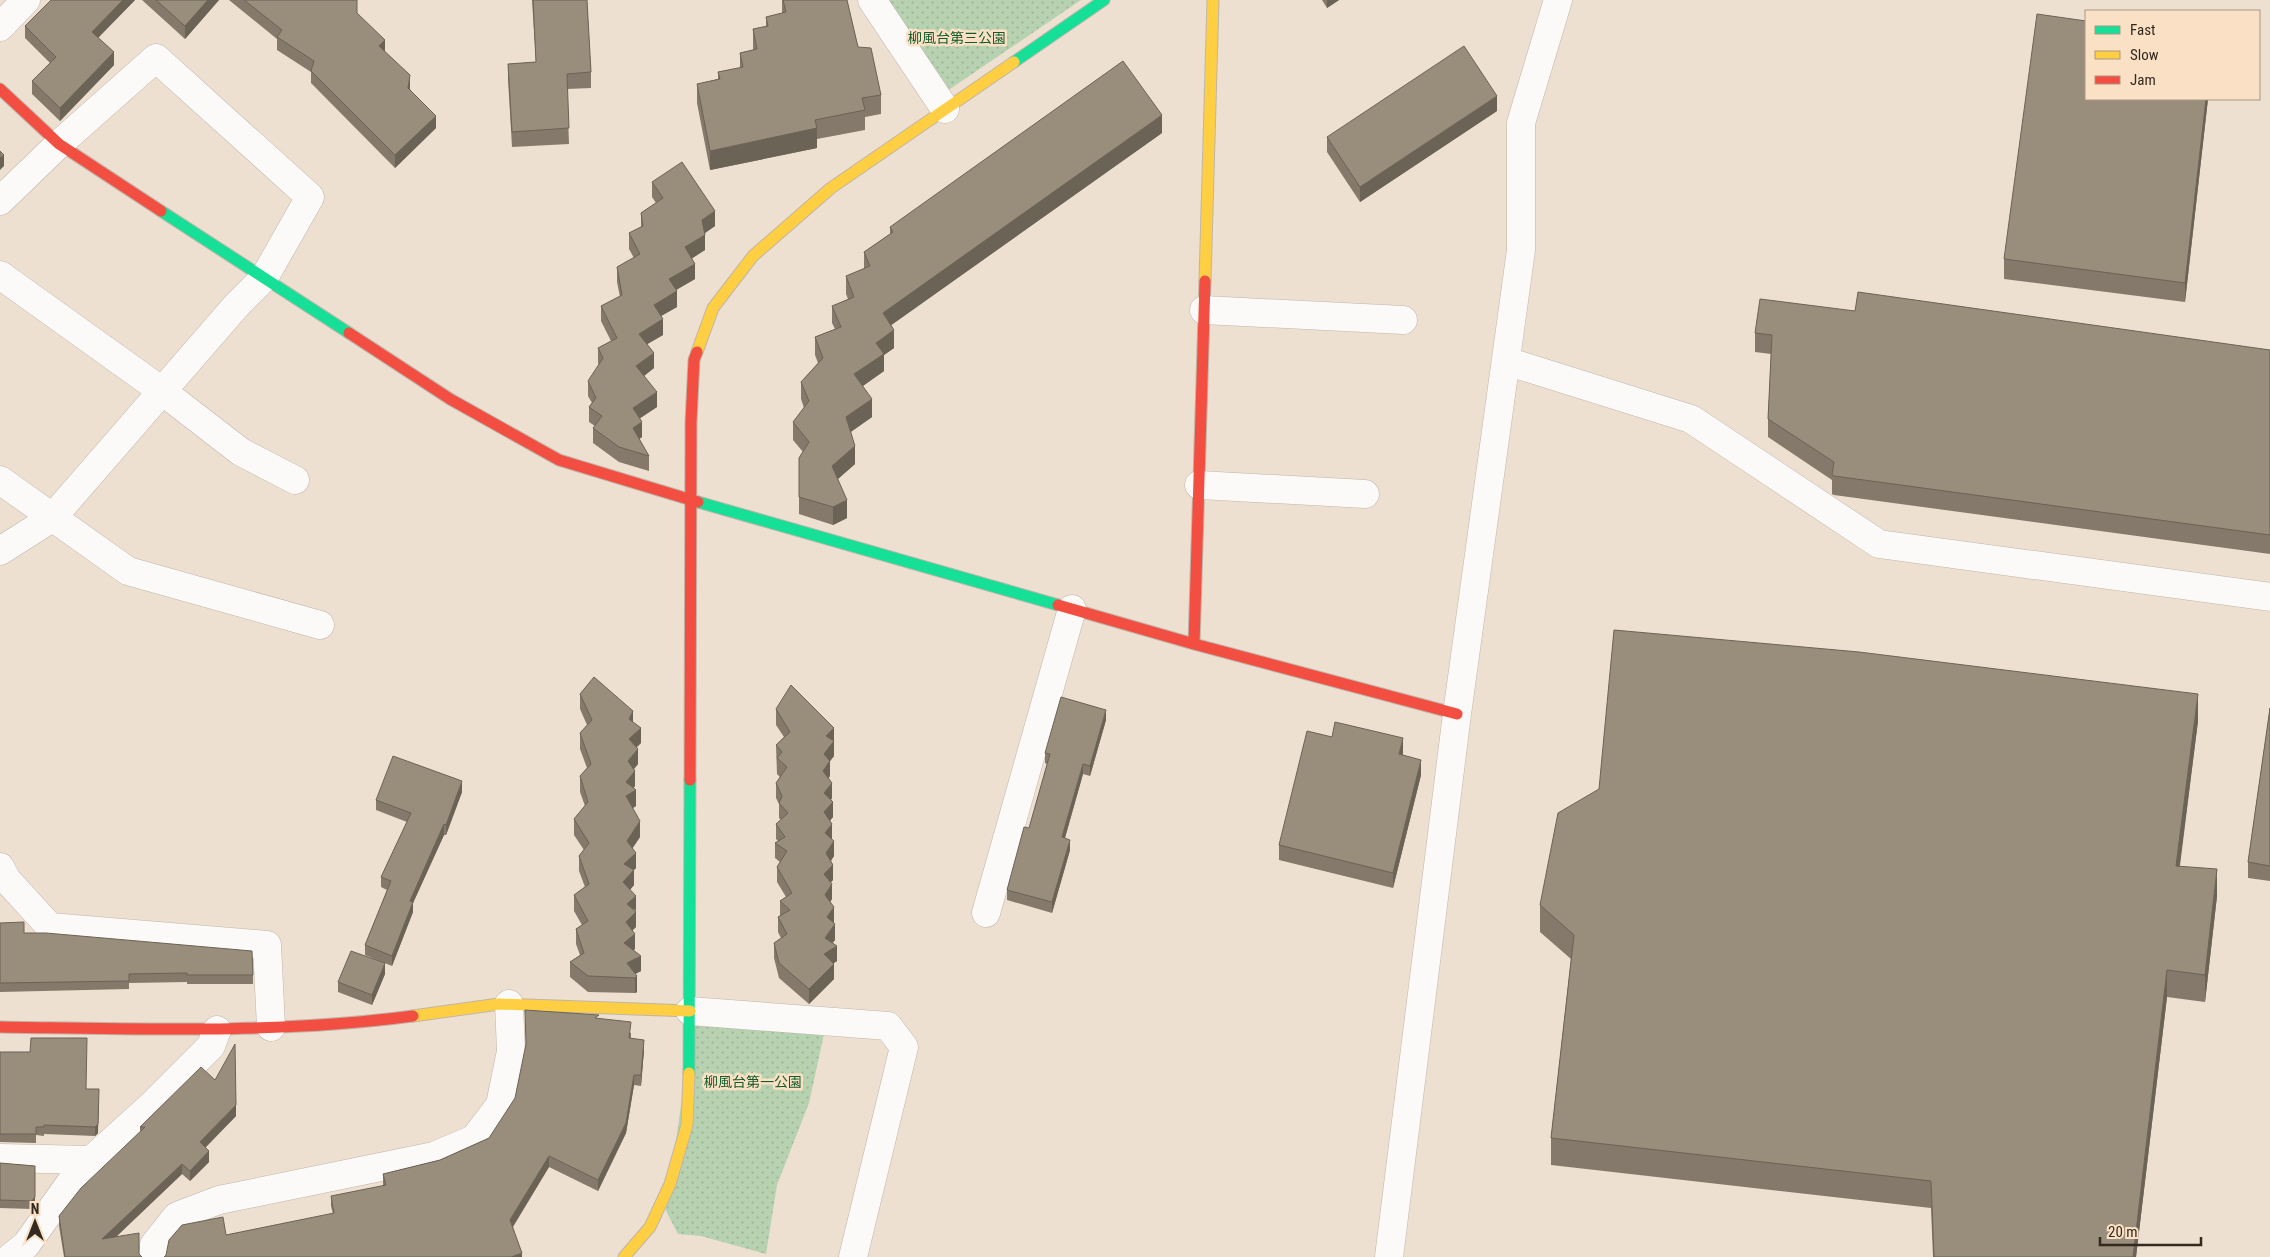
<svg xmlns="http://www.w3.org/2000/svg" width="2270" height="1257" viewBox="0 0 2270 1257" font-family="'Roboto Condensed','Noto Sans JP',sans-serif">
<style>
.park{fill:url(#park-dots)}
.lines{fill:none;stroke-linecap:round;stroke-linejoin:round}
.street-casing{stroke:#bfb5a9;stroke-width:29}
.fast-casing{stroke:#bfb5a9;stroke-width:13}
.slow-casing{stroke:#bfb5a9;stroke-width:13}
.jam-casing{stroke:#bfb5a9;stroke-width:13}
.street{stroke:#fcfaf8;stroke-width:28}
.fast{stroke:#16e098;stroke-width:11}
.slow{stroke:#ffcf43;stroke-width:11}
.jam{stroke:#f24e42;stroke-width:11}
.wall{fill:#84796a}
.shaded-wall{fill:#6b6356}
.building{fill:#998d7b;stroke:#6b6356}
.labels{text-anchor:middle;stroke-width:5;stroke-linejoin:round;paint-order:stroke}
.park-label{font-size:14px;fill:#135b2b;stroke:#fae0c5}
</style>
<defs>
<pattern id="park-dots" width="8" height="8" patternUnits="userSpaceOnUse" patternTransform="scale(1.25)"><rect width="8" height="8" fill="#b7d2b0"/><path d="M2 2h.1M6 6h.1" fill="none" stroke="#9eb497" stroke-width="1.8" stroke-linecap="round"/></pattern>
</defs>
<rect width="100%" height="100%" fill="#eee0d1"/>
<path class="park" d="M 884,0 L 1081,0 L 947,91 Z
M 694,1014 L 826,1025 L 809,1103 L 777,1185 L 766,1254 L 701,1236 L 678,1234 L 666,1211 Z"/>
<g class="lines">
<g class="street-casing">
<path id="street" d="M 872,0 L 945,109
M 0,27 L 26,0
M 0,201 L 59,144 L 156,58 L 310,197 L 264,278 L 236,306 L 52,518 L 0,551
M 0,275 L 162,391 L 241,452 L 295,480
M 1204,310 L 1403,320
M 1506,361 L 1691,419 L 1879,544 L 2270,597
M 0,480 L 128,571 L 320,625
M 1199,485 L 1365,494
M 0,867 L 7,880 L 50,927 L 267,945 L 271,1027
M 986,913 L 1072,609
M 690,1011 L 888,1026 L 904,1047 L 853,1257
M 0,1158 L 90,1160
M 11,1257 L 26,1245 L 78,1172 L 151,1106 L 211,1046 L 217,1030
M 153,1257 L 154,1245 L 177,1216 L 219,1200 L 434,1156 L 474,1139 L 500,1105 L 511,1051 L 509,1004
M 1389,1257 L 1457,714 L 1521,250 L 1521,123 L 1558,0"/>
</g>
<g class="fast-casing">
<path id="fast" d="M 1014,62 L 1104,0
M 161,211 L 349,333
M 698,502 L 1058,605
M 689,1073 L 690,780"/>
</g>
<g class="slow-casing">
<path id="slow" d="M 1205,281 L 1213,0
M 697,352 L 713,308 L 753,256 L 831,188 L 1014,62
M 413,1016 L 499,1004 L 690,1011
M 624,1257 L 650,1227 L 670,1184 L 687,1125 L 689,1073"/>
</g>
<g class="jam-casing">
<path id="jam" d="M 0,89 L 59,144 L 161,211
M 349,333 L 450,399 L 559,460 L 698,502
M 1058,605 L 1194,644 L 1457,714
M 1194,644 L 1205,281
M 690,780 L 691,422 L 694,360 L 697,352
M 0,1027 C 138,1029 276,1034 413,1016"/>
</g>
<use href="#street" class="street"/>
<use href="#fast" class="fast"/>
<use href="#slow" class="slow"/>
<use href="#jam" class="jam"/>
</g>
<path class="wall" d="M 51,0 L 135,0 L 98,38 L 114,65 L 60,121 L 32,94 L 32,81 L 50,63 L 25,38 L 25,26 Z
M 142,0 L 219,0 L 185,39 Z
M 229,0 L 357,0 L 357,13 L 410,87 L 410,89 L 436,128 L 395,168 L 311,83 L 311,72 L 277,50 L 277,39 Z
M 532,0 L 587,0 L 591,72 L 591,88 L 567,89 L 569,144 L 512,147 L 508,79 L 508,64 L 536,62 Z
M 782,0 L 847,0 L 858,47 L 881,95 L 881,114 L 865,117 L 865,130 L 817,139 L 817,148 L 710,170 L 697,103 L 697,84 L 718,79 L 718,72 L 740,68 L 740,53 L 753,50 L 753,29 L 766,26 L 766,17 L 782,13 Z
M 1322,0 L 1339,0 L 1327,8 Z
M 2208,99 L 2185,302 L 2004,279 L 2004,259 Z
M 1497,111 L 1360,202 L 1327,152 L 1327,137 Z
M 1162,133 L 891,325 L 894,348 L 884,355 L 884,371 L 863,386 L 872,417 L 851,432 L 855,464 L 838,479 L 847,518 L 833,525 L 799,514 L 799,458 L 803,452 L 793,440 L 793,422 L 804,408 L 801,399 L 801,382 L 818,363 L 815,355 L 815,337 L 835,329 L 832,323 L 832,306 L 848,299 L 846,294 L 846,276 L 864,269 L 864,252 L 890,234 L 890,227 Z
M 652,182 L 715,226 L 705,233 L 705,250 L 692,258 L 695,279 L 676,290 L 677,307 L 661,316 L 663,335 L 647,344 L 654,368 L 644,376 L 657,407 L 640,418 L 642,437 L 639,439 L 649,456 L 649,471 L 619,462 L 593,443 L 593,428 L 595,426 L 589,422 L 589,407 L 592,403 L 588,396 L 588,381 L 599,365 L 598,363 L 598,348 L 611,341 L 601,321 L 601,306 L 620,297 L 617,282 L 617,267 L 634,258 L 629,249 L 629,233 L 641,227 L 641,213 L 656,203 L 652,197 Z
M 1855,311 L 2270,350 L 2270,554 L 1834,495 L 1832,494 L 1832,480 L 1768,437 L 1768,419 L 1771,354 L 1755,352 L 1755,333 Z
M 580,694 L 633,722 L 641,743 L 636,747 L 638,764 L 634,769 L 635,786 L 633,788 L 636,806 L 633,808 L 640,837 L 632,849 L 636,868 L 634,870 L 634,885 L 630,890 L 636,927 L 632,930 L 635,949 L 633,950 L 641,971 L 635,974 L 637,992 L 635,993 L 588,992 L 570,977 L 570,962 L 580,955 L 576,944 L 576,929 L 582,925 L 574,911 L 574,895 L 585,887 L 579,871 L 579,856 L 584,850 L 574,835 L 574,819 L 585,806 L 580,792 L 580,776 L 587,768 L 580,749 L 580,733 L 587,725 L 580,709 Z
M 2270,708 L 2270,881 L 2248,878 L 2248,862 Z
M 776,709 L 834,756 L 830,761 L 830,776 L 828,778 L 832,798 L 831,800 L 833,817 L 830,821 L 834,856 L 830,861 L 833,880 L 831,882 L 832,899 L 830,902 L 834,922 L 833,923 L 835,940 L 832,943 L 837,961 L 834,963 L 834,979 L 809,1004 L 779,978 L 774,958 L 774,943 L 781,938 L 778,932 L 778,917 L 780,916 L 780,901 L 786,897 L 777,882 L 777,867 L 780,862 L 775,858 L 775,843 L 778,841 L 776,839 L 776,824 L 781,820 L 779,818 L 779,804 L 776,798 L 776,783 L 780,777 L 777,774 L 776,745 L 784,737 L 776,725 Z
M 1106,720 L 1090,776 L 1083,774 L 1065,838 L 1070,850 L 1052,913 L 1007,900 L 1007,890 L 1029,828 L 1047,764 L 1045,763 L 1045,753 Z
M 2198,721 L 2180,866 L 2217,896 L 2205,1002 L 2167,997 L 2136,1257 L 1933,1257 L 1931,1208 L 1551,1165 L 1551,1138 L 1571,959 L 1540,932 L 1540,905 Z
M 1332,737 L 1403,754 L 1403,755 L 1421,775 L 1393,888 L 1279,860 L 1279,845 Z
M 462,792 L 446,835 L 444,835 L 413,903 L 413,912 L 392,966 L 365,955 L 365,945 L 387,890 L 381,887 L 381,877 L 407,822 L 376,810 L 376,800 Z
M 0,923 L 24,933 L 253,975 L 253,984 L 187,984 L 187,982 L 129,983 L 129,989 L 0,992 Z
M 385,974 L 372,1005 L 338,992 L 338,982 Z
M 599,1019 L 631,1033 L 631,1038 L 644,1050 L 641,1086 L 634,1085 L 626,1133 L 598,1191 L 549,1167 L 513,1227 L 522,1257 L 226,1235 L 333,1214 L 331,1206 L 331,1196 L 383,1186 L 383,1174 L 440,1160 L 489,1138 Z
M 0,1052 L 86,1089 L 98,1133 L 95,1136 L 44,1134 L 44,1136 L 36,1135 L 36,1143 L 0,1142 Z
M 236,1116 L 205,1148 L 209,1162 L 190,1181 L 182,1174 L 116,1237 L 139,1254 L 142,1257 L 64,1257 L 59,1226 L 59,1216 L 140,1132 L 140,1127 Z
M 0,1163 L 35,1166 L 35,1206 L 32,1209 L 0,1208 Z"/>
<path class="shaded-wall" d="M 123,0 L 135,0 L 92,44 L 92,32 Z
M 208,0 L 219,0 L 185,39 L 185,26 Z
M 1327,0 L 1339,0 L 1327,8 Z
M 385,40 L 385,52 L 379,46 Z
M 114,52 L 114,65 L 60,121 L 60,108 Z
M 410,75 L 410,87 L 408,100 L 408,88 Z
M 1497,96 L 1497,111 L 1360,202 L 1360,187 Z
M 2206,99 L 2208,99 L 2185,302 L 2185,283 Z
M 1162,115 L 1162,133 L 883,331 L 883,313 Z
M 436,116 L 436,128 L 395,168 L 395,155 Z
M 817,128 L 817,148 L 710,170 L 710,151 Z
M 4,155 L 4,166 L 0,170 L 0,158 Z
M 715,211 L 715,226 L 702,235 L 702,220 Z
M 705,235 L 705,250 L 685,263 L 685,247 Z
M 695,264 L 695,279 L 669,294 L 669,279 Z
M 677,291 L 677,307 L 654,320 L 654,305 Z
M 663,319 L 663,335 L 639,349 L 639,334 Z
M 894,330 L 894,348 L 884,355 L 884,371 L 854,392 L 854,374 L 876,343 Z
M 654,353 L 654,368 L 636,382 L 636,366 Z
M 657,392 L 657,407 L 633,423 L 633,408 Z
M 872,399 L 872,417 L 846,435 L 846,417 Z
M 642,422 L 642,437 L 633,444 L 633,428 Z
M 855,446 L 855,464 L 832,484 L 832,466 Z
M 847,500 L 847,518 L 833,525 L 833,507 Z
M 2198,694 L 2198,721 L 2176,893 L 2176,866 Z
M 1106,710 L 1106,720 L 1090,776 L 1090,766 Z
M 633,711 L 633,726 L 629,719 Z
M 641,728 L 641,743 L 629,755 L 629,739 Z
M 834,728 L 834,756 L 830,761 L 830,776 L 823,786 L 824,754 L 826,736 Z
M 1403,738 L 1403,754 L 1399,769 L 1399,754 Z
M 638,749 L 638,764 L 628,776 L 628,761 Z
M 1421,760 L 1421,775 L 1393,888 L 1393,873 Z
M 1083,764 L 1083,774 L 1062,848 L 1062,837 Z
M 635,771 L 635,786 L 627,796 L 636,790 L 636,806 L 626,812 L 626,782 Z
M 462,781 L 462,792 L 446,835 L 446,825 Z
M 832,783 L 832,798 L 824,808 L 824,793 Z
M 833,802 L 833,817 L 824,827 L 824,812 Z
M 640,821 L 640,837 L 627,856 L 627,841 Z
M 444,824 L 444,835 L 413,903 L 413,912 L 392,966 L 392,956 L 410,901 Z
M 832,824 L 832,840 L 825,833 Z
M 1070,840 L 1070,850 L 1052,913 L 1052,902 Z
M 834,841 L 834,856 L 826,869 L 826,853 Z
M 636,853 L 636,868 L 624,879 L 624,864 Z
M 833,865 L 833,880 L 824,889 L 824,874 Z
M 2217,869 L 2217,896 L 2205,1002 L 2205,975 Z
M 634,870 L 634,885 L 623,898 L 623,882 Z
M 832,884 L 832,899 L 825,910 L 825,895 Z
M 636,896 L 636,911 L 627,904 Z
M 834,907 L 834,922 L 827,932 L 827,917 Z
M 636,912 L 636,927 L 626,937 L 626,922 Z
M 835,924 L 835,940 L 825,953 L 825,938 Z
M 635,934 L 635,949 L 624,959 L 624,943 Z
M 837,946 L 837,961 L 824,969 L 824,954 Z
M 641,956 L 641,971 L 627,978 L 627,963 Z
M 385,963 L 385,974 L 372,1005 L 372,995 Z
M 834,964 L 834,979 L 809,1004 L 809,989 Z
M 2167,970 L 2167,997 L 2136,1257 L 2133,1257 Z
M 637,976 L 637,992 L 635,993 L 635,978 Z
M 644,1040 L 644,1050 L 641,1086 L 641,1075 Z
M 634,1075 L 634,1085 L 626,1133 L 598,1191 L 598,1180 Z
M 99,1098 L 98,1133 L 95,1136 L 95,1127 Z
M 236,1105 L 236,1116 L 200,1153 L 200,1142 Z
M 209,1151 L 209,1162 L 190,1181 L 190,1171 Z
M 549,1156 L 549,1167 L 510,1231 L 510,1220 Z
M 182,1164 L 182,1174 L 102,1250 L 102,1239 Z
M 35,1166 L 35,1206 L 32,1209 L 32,1201 Z
M 522,1253 L 522,1257 L 511,1257 Z"/>
<path class="building" d="M 51,0 L 123,0 L 92,32 L 114,52 L 60,108 L 32,81 L 56,57 L 25,26 Z
M 156,0 L 208,0 L 185,26 Z
M 244,0 L 357,0 L 357,13 L 385,40 L 379,46 L 410,75 L 408,88 L 436,116 L 395,155 L 311,71 L 314,61 L 277,37 L 282,30 Z
M 533,0 L 587,0 L 591,72 L 567,74 L 569,128 L 512,132 L 508,64 L 536,62 Z
M 783,0 L 847,0 L 858,47 L 871,48 L 881,95 L 862,98 L 865,110 L 815,120 L 817,128 L 710,151 L 697,84 L 720,79 L 718,72 L 743,67 L 740,53 L 757,49 L 753,29 L 768,26 L 766,17 L 786,12 Z
M 2037,14 L 2086,21 L 2086,99 L 2206,99 L 2185,283 L 2004,259 Z
M 1464,46 L 1497,96 L 1360,187 L 1327,137 Z
M 1123,61 L 1162,115 L 883,313 L 894,330 L 876,343 L 884,354 L 854,374 L 872,399 L 846,417 L 855,446 L 832,466 L 847,500 L 833,507 L 799,497 L 799,458 L 809,442 L 793,422 L 809,401 L 801,382 L 823,358 L 815,337 L 841,327 L 832,306 L 854,297 L 846,276 L 870,266 L 864,252 L 893,232 L 890,227 Z
M 0,151 L 4,155 L 0,158 Z
M 682,162 L 715,211 L 702,220 L 705,235 L 685,247 L 695,264 L 669,279 L 677,291 L 654,305 L 663,319 L 639,334 L 654,353 L 636,366 L 657,392 L 633,408 L 642,422 L 633,428 L 649,456 L 619,447 L 593,428 L 602,416 L 589,407 L 596,398 L 588,381 L 603,358 L 598,348 L 617,338 L 601,306 L 622,295 L 617,267 L 640,254 L 629,233 L 643,226 L 641,213 L 663,198 L 652,182 Z
M 1858,292 L 2270,350 L 2270,535 L 1834,476 L 1832,475 L 1834,462 L 1768,419 L 1772,335 L 1755,333 L 1760,299 L 1855,311 Z
M 1614,630 L 1859,652 L 2198,694 L 2176,866 L 2217,869 L 2205,975 L 2167,970 L 2133,1257 L 1934,1257 L 1931,1181 L 1551,1138 L 1574,935 L 1540,905 L 1558,813 L 1599,789 Z
M 594,677 L 633,711 L 629,719 L 641,728 L 629,739 L 638,749 L 628,761 L 635,771 L 626,782 L 636,790 L 626,796 L 640,821 L 627,841 L 636,853 L 624,864 L 634,870 L 623,882 L 636,896 L 627,904 L 636,912 L 626,922 L 635,934 L 624,943 L 641,956 L 627,963 L 637,976 L 635,978 L 588,976 L 570,962 L 584,953 L 576,929 L 588,921 L 574,895 L 589,884 L 579,856 L 589,843 L 574,819 L 588,802 L 580,776 L 591,764 L 580,733 L 592,720 L 580,694 Z
M 791,685 L 834,728 L 826,736 L 834,741 L 824,754 L 830,761 L 823,771 L 832,783 L 824,793 L 833,802 L 824,812 L 832,824 L 825,833 L 834,841 L 826,853 L 833,865 L 824,874 L 832,884 L 825,895 L 834,907 L 827,917 L 835,924 L 825,938 L 837,946 L 824,954 L 834,964 L 809,989 L 779,963 L 774,943 L 787,934 L 778,917 L 790,910 L 780,901 L 792,893 L 777,867 L 787,851 L 775,843 L 785,837 L 776,824 L 788,813 L 779,803 L 782,796 L 776,783 L 787,767 L 777,758 L 782,752 L 776,745 L 790,732 L 776,709 Z
M 1061,697 L 1106,710 L 1090,766 L 1083,764 L 1062,837 L 1070,840 L 1052,902 L 1007,890 L 1024,827 L 1029,828 L 1050,754 L 1045,753 Z
M 2270,708 L 2270,866 L 2248,862 Z
M 1335,722 L 1403,738 L 1399,754 L 1421,760 L 1393,873 L 1279,845 L 1307,731 L 1332,737 Z
M 393,756 L 462,781 L 446,825 L 444,824 L 410,901 L 413,902 L 392,956 L 365,945 L 391,881 L 381,877 L 411,813 L 376,800 Z
M 24,922 L 24,933 L 46,933 L 252,951 L 253,975 L 187,975 L 187,973 L 129,974 L 129,981 L 0,983 L 0,923 Z
M 351,951 L 385,963 L 372,995 L 338,982 Z
M 525,1010 L 599,1015 L 595,1018 L 631,1022 L 629,1038 L 644,1040 L 641,1075 L 634,1075 L 626,1123 L 598,1180 L 549,1156 L 510,1220 L 522,1253 L 511,1257 L 164,1257 L 166,1255 L 169,1240 L 182,1225 L 223,1217 L 226,1235 L 334,1213 L 331,1196 L 386,1185 L 383,1174 L 440,1160 L 489,1138 L 515,1098 L 526,1044 Z
M 31,1038 L 87,1038 L 86,1089 L 99,1089 L 98,1124 L 95,1127 L 44,1125 L 44,1127 L 36,1127 L 36,1134 L 0,1134 L 0,1052 L 30,1052 Z
M 235,1044 L 236,1105 L 200,1142 L 209,1151 L 190,1171 L 182,1164 L 102,1239 L 139,1233 L 139,1254 L 142,1257 L 65,1257 L 59,1216 L 81,1188 L 145,1127 L 140,1127 L 201,1067 L 215,1080 Z
M 0,1163 L 35,1166 L 35,1197 L 32,1201 L 0,1200 Z"/>
<g class="labels">
<g class="park-label">
<text x="957" y="43">柳風台第三公園</text>
<text x="753" y="1087">柳風台第一公園</text>
</g>
</g>
<rect x="2085" y="10" width="175" height="90" fill="#fae0c5" stroke="#aa9783"/>
<rect x="2095" y="26" width="25" height="8" fill="#16e098" stroke="#aa9783"/>
<text x="2130" y="35" font-size="15" fill="#33291f">Fast</text>
<rect x="2095" y="51" width="25" height="8" fill="#ffcf43" stroke="#aa9783"/>
<text x="2130" y="60" font-size="15" fill="#33291f">Slow</text>
<rect x="2095" y="76" width="25" height="8" fill="#f24e42" stroke="#aa9783"/>
<text x="2130" y="85" font-size="15" fill="#33291f">Jam</text>
<g transform="translate(35 1222)" stroke="#fae0c5" stroke-width="4" paint-order="stroke">
<path d="M0-4L9 19L0 12L-9 19Z" fill="#33291f"/>
<text y="-8" font-size="14" font-weight="bold" text-anchor="middle" fill="#33291f">N</text>
</g>
<path d="M2100 1237v8h101v-8" fill="none" stroke="#33291f" stroke-width="2.5"/>
<text x="2108" y="1237" font-size="15" fill="#33291f" stroke="#fae0c5" stroke-width="4" paint-order="stroke">20 m</text>
</svg>
